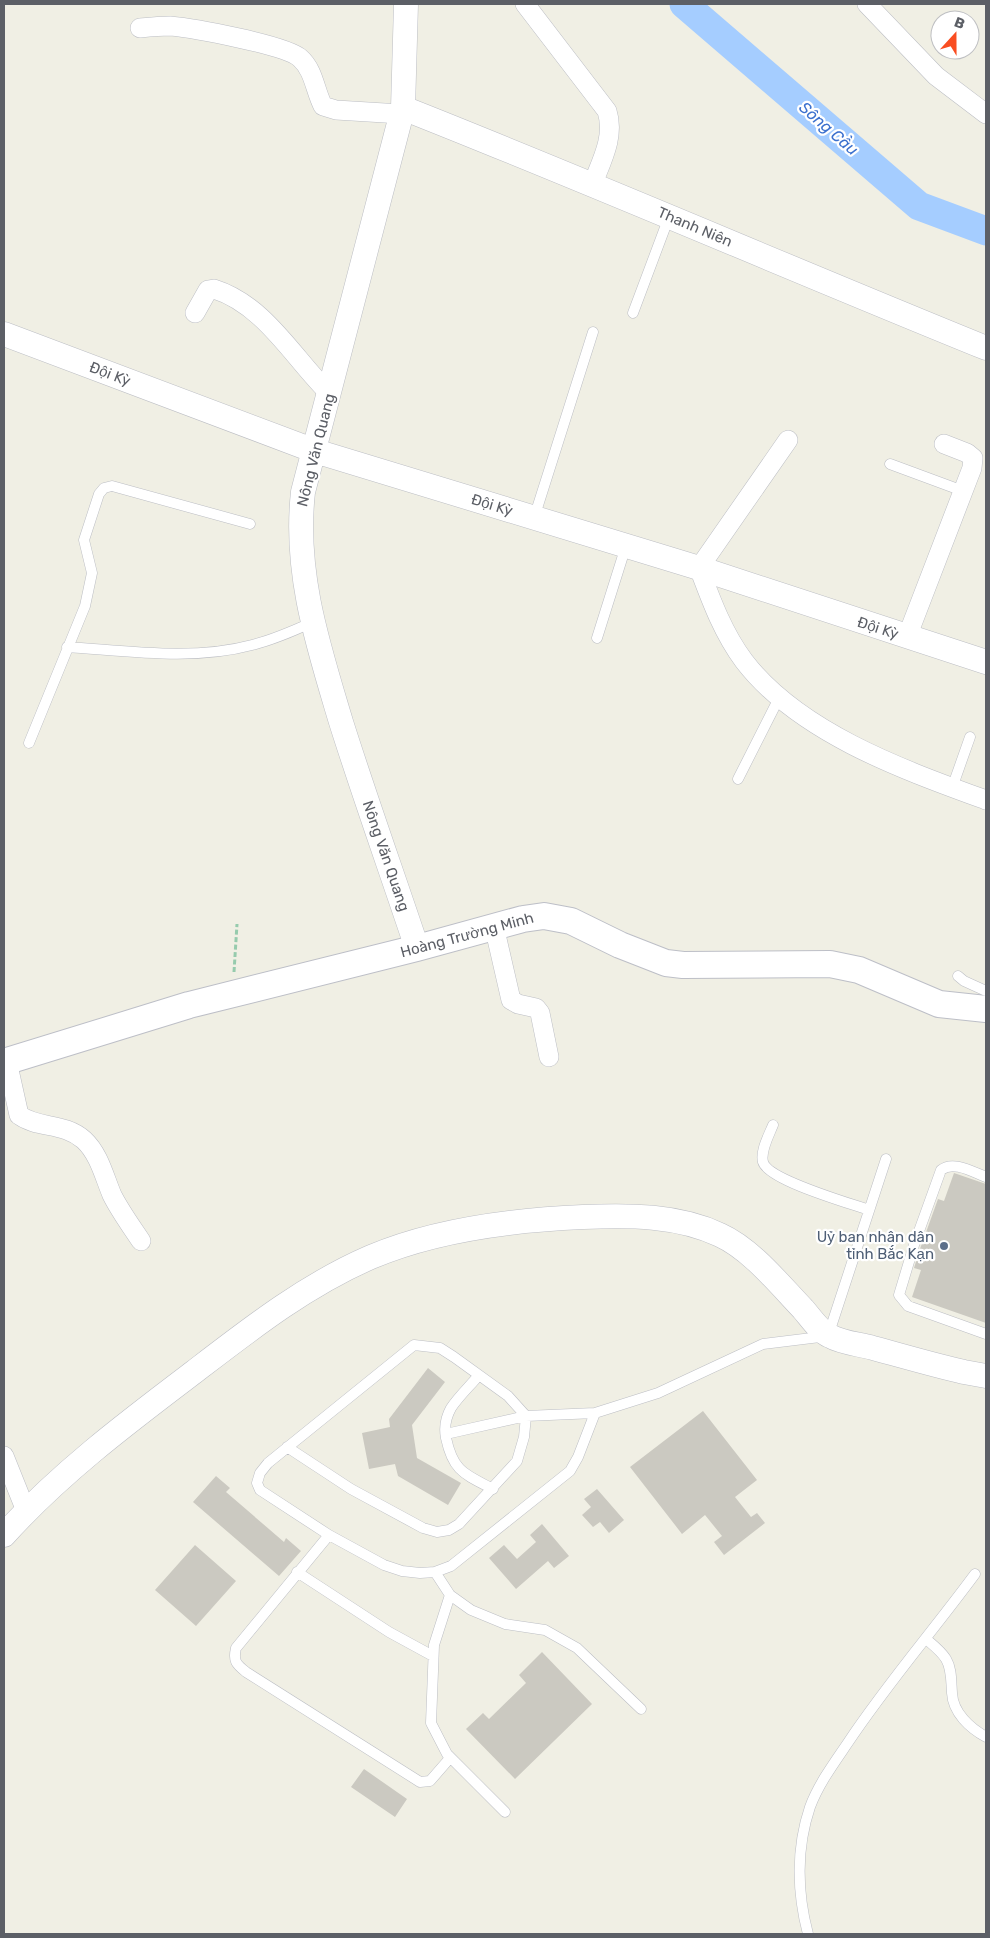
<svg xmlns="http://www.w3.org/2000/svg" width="990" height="1938" viewBox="0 0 990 1938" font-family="Rubik,sans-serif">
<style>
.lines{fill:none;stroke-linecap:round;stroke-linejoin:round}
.river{stroke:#a5cdff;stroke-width:29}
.building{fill:#cbc9c1}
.service-casing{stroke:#bcbec4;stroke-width:11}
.minor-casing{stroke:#bcbec4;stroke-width:20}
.tertiary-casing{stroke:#bcbec4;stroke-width:25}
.secondary-casing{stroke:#bdbfc7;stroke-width:28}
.path{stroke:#96cbad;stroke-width:3;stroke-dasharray:5 2.5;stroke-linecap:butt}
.service{stroke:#fff;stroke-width:10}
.minor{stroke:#fff;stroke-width:19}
.tertiary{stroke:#fff;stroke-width:24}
.secondary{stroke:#fff;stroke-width:26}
.service-dot{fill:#5c6f8a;stroke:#fff;stroke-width:2}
.labels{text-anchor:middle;stroke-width:4.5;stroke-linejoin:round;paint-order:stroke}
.street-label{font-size:15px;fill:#5c5f66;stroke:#fff}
.service-label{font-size:15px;fill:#4e5e75;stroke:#fff;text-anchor:end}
.water-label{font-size:16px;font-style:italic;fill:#3c71ce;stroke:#fff}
</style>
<rect width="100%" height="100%" fill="#f0efe4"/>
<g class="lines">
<path class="river" d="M 684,4 L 919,206 L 986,231"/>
</g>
<path class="building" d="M 954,1173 L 986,1184 L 986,1323 L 912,1297 L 921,1270 L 914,1268 L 920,1249 L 938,1199 L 944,1201 Z
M 428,1368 L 445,1382 L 412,1425 L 417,1458 L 461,1483 L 448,1505 L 398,1476 L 395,1464 L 369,1469 L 362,1433 L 390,1427 L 389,1419 Z
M 703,1411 L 757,1480 L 735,1497 L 751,1517 L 757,1513 L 765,1523 L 724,1555 L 714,1542 L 722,1536 L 705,1515 L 682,1534 L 630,1467 Z
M 216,1476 L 230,1488 L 226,1492 L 284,1542 L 286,1538 L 301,1551 L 279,1576 L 193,1502 Z
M 597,1489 L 624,1520 L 609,1533 L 600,1522 L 593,1527 L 582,1515 L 591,1507 L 584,1499 Z
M 542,1524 L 569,1556 L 554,1568 L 548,1561 L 516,1589 L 489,1558 L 504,1545 L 517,1559 L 536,1542 L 530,1535 Z
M 195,1545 L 236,1581 L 196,1626 L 155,1590 Z
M 542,1652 L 592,1704 L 515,1779 L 466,1729 L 483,1713 L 489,1719 L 526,1683 L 519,1675 Z
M 364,1769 L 407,1799 L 395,1817 L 351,1787 Z"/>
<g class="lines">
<g class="service-casing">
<path id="service" d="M 633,313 L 669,217
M 890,464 L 963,491
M 534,518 L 593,332
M 597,638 L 626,546
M 67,647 C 128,651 193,661 252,645 C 273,640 293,631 313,622
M 29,743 L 85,606 L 92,573 L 84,540 L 99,494 L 104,488 L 112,486 L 250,524
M 738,779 L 779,698
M 952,788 L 970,737
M 958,976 L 964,981 L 986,991
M 773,1125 C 769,1135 760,1151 763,1162 C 768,1180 849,1203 869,1210
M 986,1177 C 973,1172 953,1160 941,1170 L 914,1245 L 899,1295 L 908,1306 L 986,1334
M 479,1375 C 470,1386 459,1396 451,1408 C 446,1417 444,1428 446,1438 C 453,1471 464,1474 493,1489
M 446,1434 L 526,1416 L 595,1413 L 658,1393 L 763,1344 L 828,1336 L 886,1159
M 287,1447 L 351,1489 L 423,1528 L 437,1532 L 449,1530 L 459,1524 L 517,1461 L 524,1437 L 526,1416 L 508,1396 L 454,1357 L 440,1348 L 414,1345 L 268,1463 L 260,1473 L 257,1483 L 260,1490 L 329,1535 L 384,1565 L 402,1571 L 420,1573 L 435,1572 L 451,1566 L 570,1471 L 578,1457 L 595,1413
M 329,1535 L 236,1648 C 233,1661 236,1664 246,1672 L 420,1782 L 430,1781 L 450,1758
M 297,1572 L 389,1632 L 433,1656
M 435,1572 L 450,1595 L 471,1610 L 505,1624 L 545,1630 L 577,1648 L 641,1709
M 450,1595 L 434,1645 L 431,1723 L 447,1754 L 505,1812
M 926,1639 C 933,1645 941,1651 946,1659 C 952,1669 951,1681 952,1693 C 953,1713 970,1728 986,1737
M 808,1934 C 797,1893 796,1848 810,1807 C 818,1785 834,1763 847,1744 C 886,1685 933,1631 975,1574"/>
</g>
<g class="minor-casing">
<path id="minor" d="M 525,4 L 607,111 C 615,136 602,160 593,183
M 867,4 L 936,76 L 986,114
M 140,28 C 150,27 160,26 170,26 C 193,28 285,45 300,58 C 314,70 315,91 323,106 L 336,110 L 401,114
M 195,313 L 208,290 L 214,289 C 265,305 294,359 330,394
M 788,440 L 699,568 C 711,600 723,633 744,661 C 799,733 904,770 986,800
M 907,637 L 972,468 L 973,458 L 967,453 L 944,444
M 494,926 L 511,1000 L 518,1004 L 536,1008 L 540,1013 L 549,1057
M 7,1061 L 19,1115 C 38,1129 64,1122 84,1140 C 99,1154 104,1176 112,1195 C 120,1211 131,1226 141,1241
M 4,1456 L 26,1511"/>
</g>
<g class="tertiary-casing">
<path id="tertiary" d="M 406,4 L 403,108 L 303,492 C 294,573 318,645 341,722 C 365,798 392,873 417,948
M 403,108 C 598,185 791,269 986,348
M 4,334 L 315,451 L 699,568 L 986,662
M 4,1535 C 60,1473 128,1422 194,1372 C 250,1329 306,1285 371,1257 C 437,1229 513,1220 583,1217 C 629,1215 678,1215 720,1235 C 751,1249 779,1284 803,1309 C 810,1317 820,1332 830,1336 C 842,1343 859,1344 873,1348 C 903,1356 933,1365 964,1372 L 986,1376"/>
</g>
<g class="secondary-casing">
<path id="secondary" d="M 4,1062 L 189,1005 L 417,948 L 523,919 L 544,916 L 571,921 L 620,945 L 666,963 L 683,965 L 830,964 L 859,970 L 939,1004 L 986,1009"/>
</g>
<path class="path" d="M 234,972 L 237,924"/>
<use href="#service" class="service"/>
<use href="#minor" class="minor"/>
<use href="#tertiary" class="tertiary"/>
<use href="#secondary" class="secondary"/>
</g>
<circle class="service-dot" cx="944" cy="1246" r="5"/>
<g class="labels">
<g class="street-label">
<text transform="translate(695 227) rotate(23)" y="5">Thanh Niên</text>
<text transform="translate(110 374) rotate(21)" y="5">Đội Kỳ</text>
<text transform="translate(316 450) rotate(-76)" y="5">Nông Văn Quang</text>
<text transform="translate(492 505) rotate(17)" y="5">Đội Kỳ</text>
<text transform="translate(878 628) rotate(18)" y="5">Đội Kỳ</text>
<text transform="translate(386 856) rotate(71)" y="5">Nông Văn Quang</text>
<text transform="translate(467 935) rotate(-15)" y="5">Hoàng Trường Minh</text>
</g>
<g class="service-label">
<text x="934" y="1242">Uỷ ban nhân dân<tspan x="934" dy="17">tỉnh Bắc Kạn</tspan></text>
</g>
<g class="water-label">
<text transform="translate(829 128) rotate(41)" y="6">Sông Cầu</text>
</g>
</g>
<rect width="990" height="1938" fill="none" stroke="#5c5f66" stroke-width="10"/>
<g transform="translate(955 35) rotate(21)"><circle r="24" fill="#ffffff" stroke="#bebfc2"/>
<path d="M0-4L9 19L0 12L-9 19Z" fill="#f94d21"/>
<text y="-8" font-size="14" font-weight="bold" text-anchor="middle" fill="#5c5f66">B</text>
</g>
</svg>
